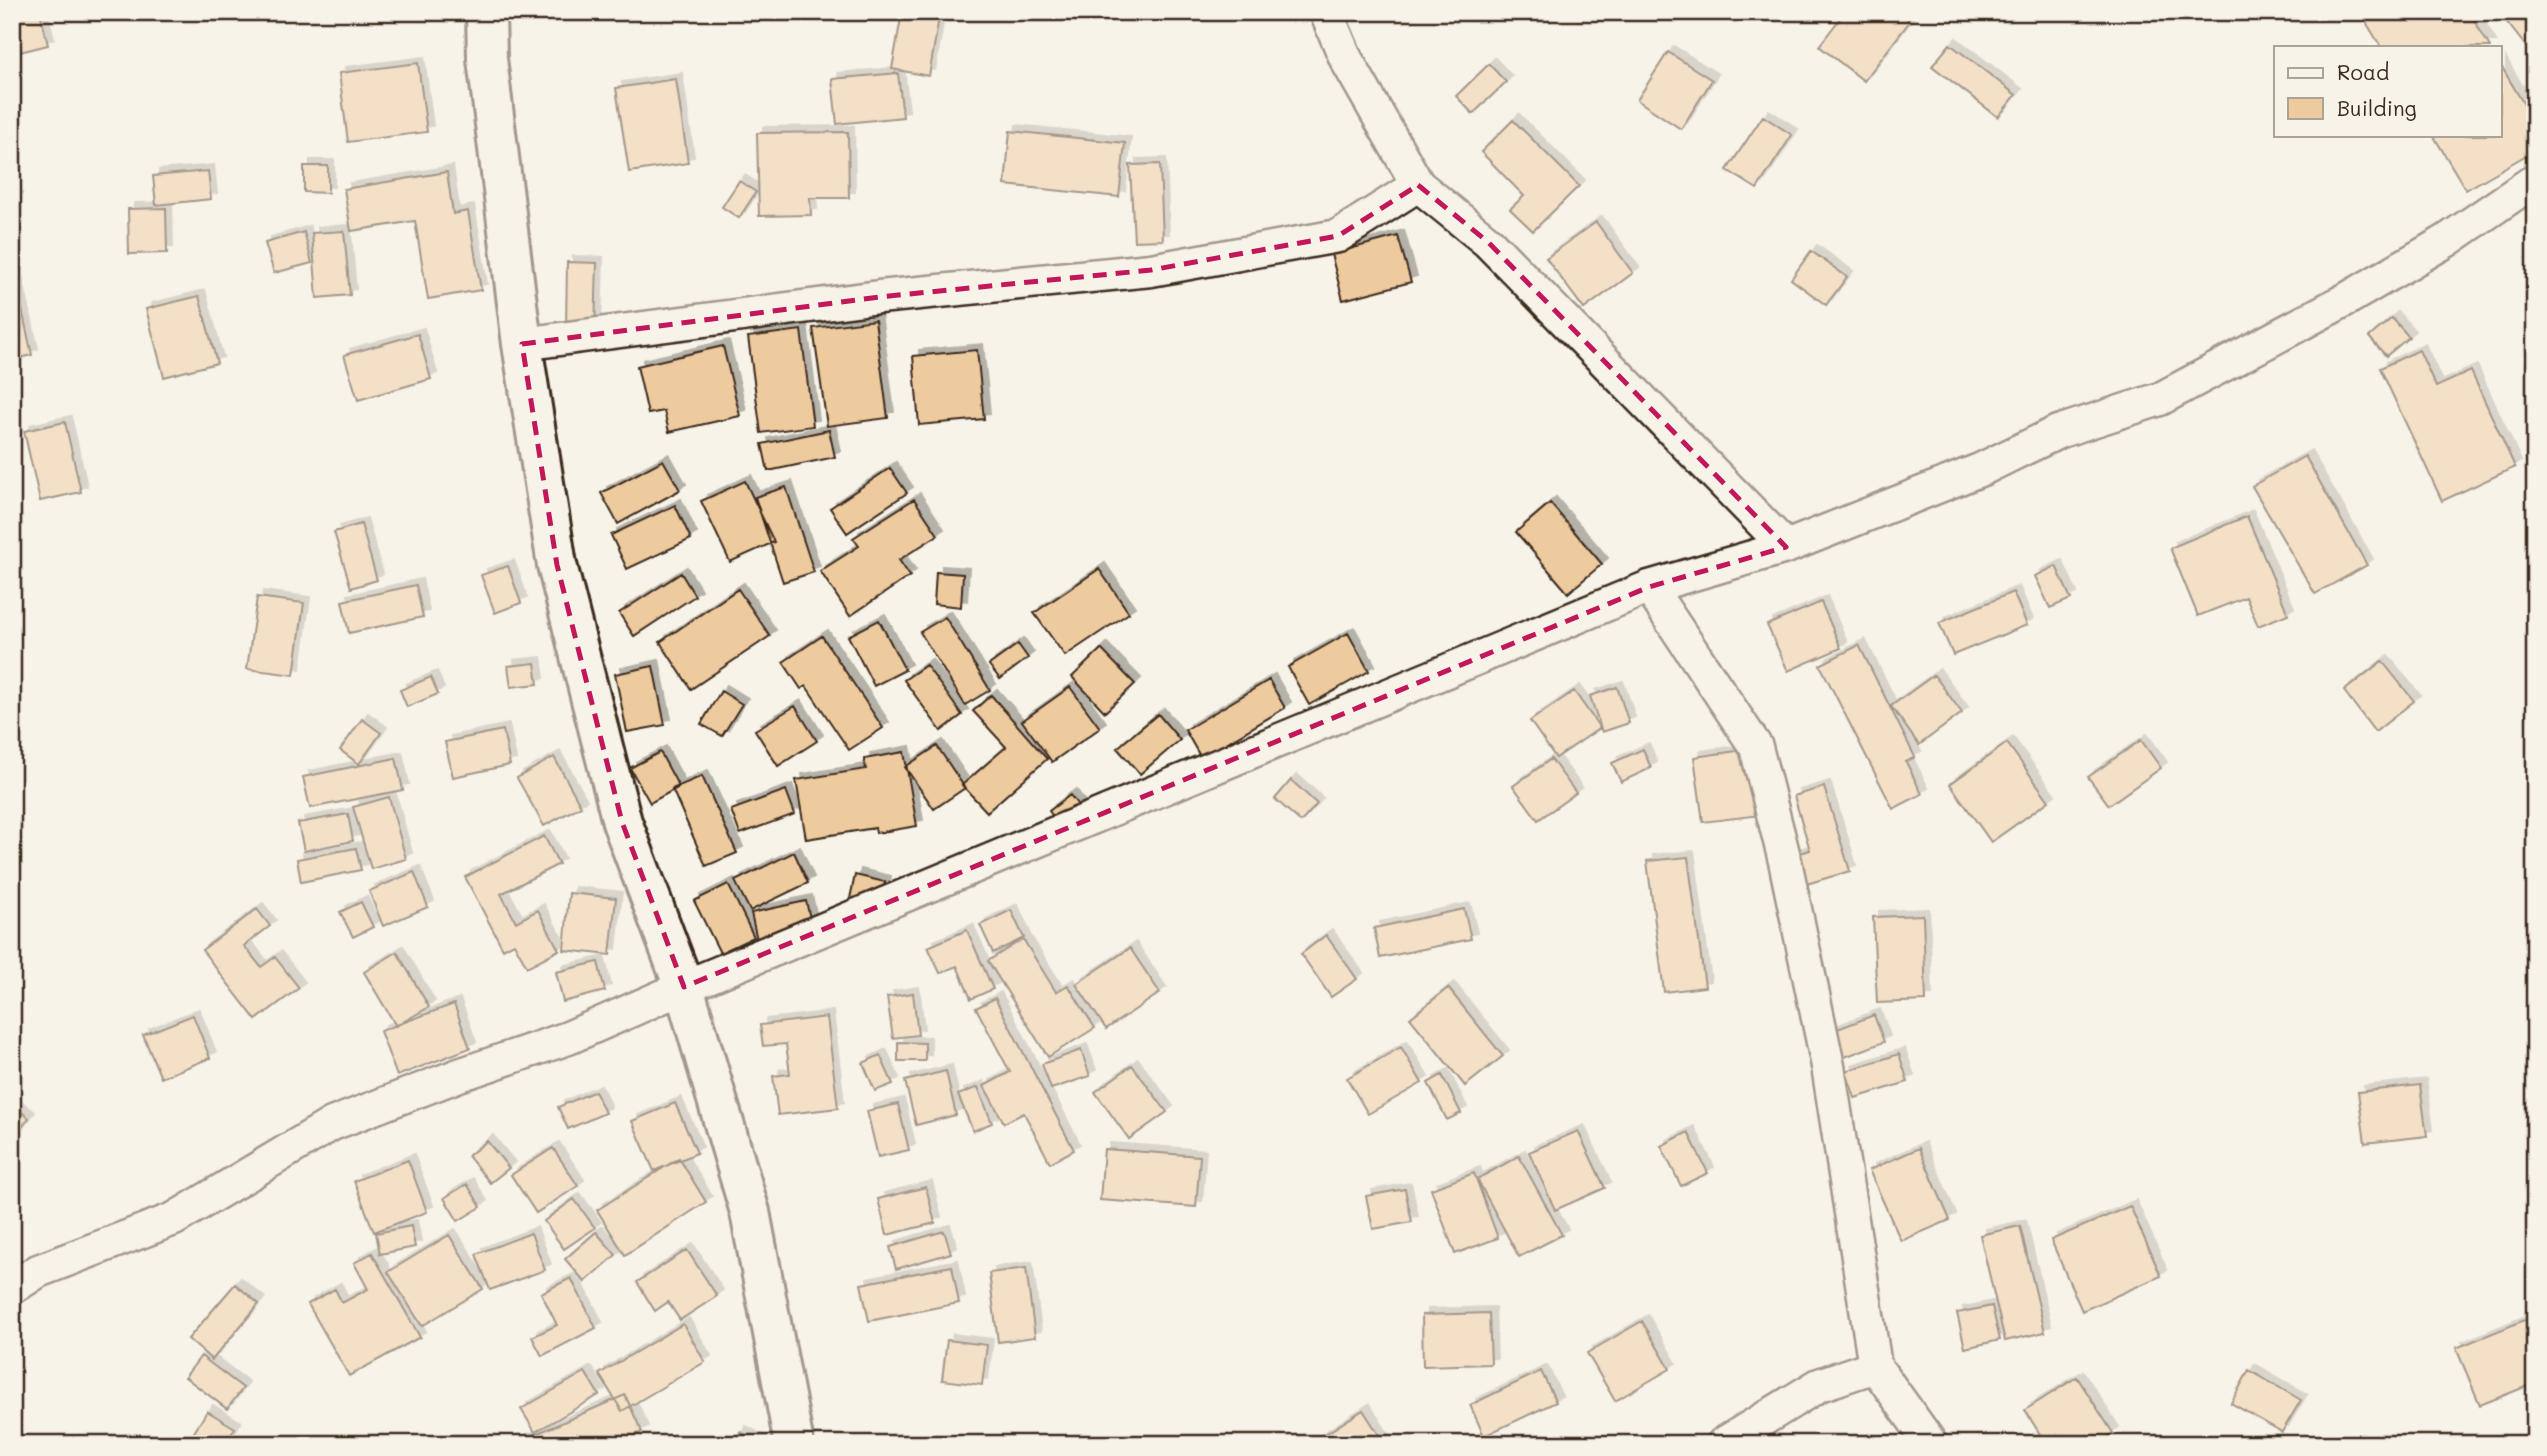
<svg xmlns="http://www.w3.org/2000/svg" width="2547" height="1456" viewBox="0 0 2547 1456" font-family="Mali,sans-serif">
<style>
.building{fill:#eeca9f;stroke:#3b2a1e;stroke-width:2;filter:url(#shadow)}
.lines{fill:none;stroke-linecap:round;stroke-linejoin:round}
.street-casing{stroke:#3b2a1e;stroke-width:37}
.secondary-casing{stroke:#3b2a1e;stroke-width:44}
.street{stroke:#f7f3e8;stroke-width:32}
.secondary{stroke:#f7f3e8;stroke-width:38}
.marked{fill:none;stroke:#c2185b;stroke-width:5;stroke-dasharray:14 9;stroke-linejoin:round}
</style>
<defs>
<filter id="shadow"><feDropShadow dx="6" dy="-6" stdDeviation="0" flood-color="#0004"/></filter>
</defs>
<rect width="100%" height="100%" fill="#f7f3e8"/>
<filter id="ink" filterUnits="userSpaceOnUse"><feTurbulence type="fractalNoise" baseFrequency=".0143" numOctaves="2"/><feDisplacementMap in="SourceGraphic" scale="14" xChannelSelector="R" yChannelSelector="G"/><feConvolveMatrix kernelMatrix="1 2 1 2 8 2 1 2 1" color-interpolation-filters="sRGB"/></filter>
<g filter="url(#ink)">
<path class="building" d="M 12,12 L 40,12 L 48,45 L 12,54 Z
M 902,12 L 940,12 L 929,76 L 892,69 Z
M 1845,12 L 1899,12 L 1910,21 L 1864,81 L 1819,46 Z
M 2360,12 L 2469,12 L 2490,47 L 2381,47 Z
M 2499,12 L 2535,12 L 2535,58 Z
M 1950,44 L 2016,95 L 1998,117 L 1932,66 Z
M 1668,52 L 1712,80 L 1681,129 L 1637,100 Z
M 418,63 L 427,132 L 348,142 L 339,73 Z
M 1489,64 L 1506,82 L 1473,114 L 1456,96 Z
M 2500,64 L 2535,123 L 2535,150 L 2466,190 L 2433,135 L 2500,135 Z
M 898,73 L 903,117 L 837,124 L 832,79 Z
M 676,79 L 688,163 L 629,172 L 616,88 Z
M 1763,116 L 1792,135 L 1757,189 L 1727,170 Z
M 1513,120 L 1579,186 L 1533,231 L 1510,209 L 1524,196 L 1481,152 Z
M 1010,131 L 1125,143 L 1119,197 L 1005,185 Z
M 848,132 L 849,198 L 810,198 L 811,215 L 759,216 L 757,133 Z
M 1160,164 L 1163,240 L 1134,241 L 1130,165 Z
M 304,166 L 328,166 L 328,193 L 304,192 Z
M 208,171 L 211,199 L 156,205 L 153,176 Z
M 447,172 L 453,214 L 468,211 L 481,290 L 428,299 L 415,221 L 351,231 L 344,189 Z
M 739,181 L 756,192 L 739,218 L 722,207 Z
M 166,208 L 167,253 L 129,254 L 128,209 Z
M 1596,222 L 1633,273 L 1584,309 L 1546,258 Z
M 344,231 L 350,295 L 317,298 L 312,233 Z
M 304,232 L 312,263 L 274,273 L 265,243 Z
M 1398,236 L 1411,282 L 1343,300 L 1331,254 Z
M 1811,251 L 1847,277 L 1826,305 L 1791,279 Z
M 567,262 L 597,263 L 595,330 L 566,329 Z
M 12,264 L 32,355 L 12,360 Z
M 199,296 L 217,363 L 164,377 L 146,309 Z
M 2392,318 L 2409,337 L 2386,356 L 2369,337 Z
M 875,320 L 888,418 L 827,426 L 813,328 Z
M 801,330 L 813,426 L 761,433 L 748,337 Z
M 418,334 L 431,379 L 358,400 L 344,355 Z
M 723,346 L 740,416 L 669,432 L 664,411 L 648,414 L 637,366 Z
M 977,350 L 984,419 L 919,425 L 913,356 Z
M 2419,350 L 2436,387 L 2471,371 L 2515,467 L 2442,501 L 2380,368 Z
M 65,422 L 81,492 L 40,501 L 24,431 Z
M 829,430 L 835,457 L 768,471 L 762,444 Z
M 2305,456 L 2367,565 L 2315,594 L 2252,486 Z
M 663,460 L 680,490 L 618,524 L 601,493 Z
M 890,468 L 907,493 L 847,533 L 830,508 Z
M 745,481 L 774,542 L 730,562 L 701,501 Z
M 786,487 L 814,572 L 783,582 L 755,497 Z
M 914,499 L 938,535 L 899,560 L 910,576 L 850,616 L 820,571 L 859,546 L 853,538 Z
M 1550,503 L 1602,564 L 1568,593 L 1516,532 Z
M 675,505 L 691,539 L 627,569 L 611,535 Z
M 2247,516 L 2288,614 L 2258,626 L 2246,597 L 2198,616 L 2170,548 Z
M 361,524 L 377,580 L 351,588 L 334,532 Z
M 508,566 L 521,603 L 495,613 L 481,575 Z
M 2056,566 L 2071,599 L 2050,608 L 2035,576 Z
M 1099,569 L 1129,613 L 1065,656 L 1034,613 Z
M 936,572 L 963,574 L 961,607 L 934,604 Z
M 681,573 L 695,596 L 634,636 L 619,613 Z
M 416,585 L 423,617 L 349,633 L 342,601 Z
M 738,589 L 770,636 L 691,689 L 660,642 Z
M 2013,592 L 2027,625 L 1953,655 L 1939,623 Z
M 257,597 L 304,603 L 294,675 L 247,669 Z
M 1821,602 L 1841,648 L 1788,671 L 1767,625 Z
M 945,617 L 990,690 L 965,705 L 920,632 Z
M 879,620 L 905,670 L 874,686 L 848,636 Z
M 1348,633 L 1369,671 L 1309,705 L 1288,667 Z
M 822,636 L 883,728 L 849,750 L 806,686 L 801,689 L 783,662 Z
M 1018,644 L 1028,658 L 1000,679 L 989,665 Z
M 1859,645 L 1915,757 L 1906,762 L 1922,794 L 1893,809 L 1820,665 Z
M 1101,649 L 1135,684 L 1105,712 L 1072,677 Z
M 2382,661 L 2414,701 L 2375,732 L 2344,691 Z
M 535,663 L 538,684 L 511,687 L 508,666 Z
M 926,665 L 962,715 L 941,731 L 904,680 Z
M 653,666 L 665,725 L 627,732 L 615,674 Z
M 1934,675 L 1962,713 L 1919,745 L 1891,706 Z
M 431,677 L 438,694 L 407,707 L 400,690 Z
M 1269,680 L 1285,708 L 1201,758 L 1185,730 Z
M 1070,687 L 1100,728 L 1052,762 L 1022,721 Z
M 1617,687 L 1629,723 L 1602,732 L 1590,696 Z
M 721,691 L 742,704 L 722,736 L 701,724 Z
M 1574,691 L 1600,728 L 1556,758 L 1530,721 Z
M 991,695 L 1047,759 L 987,812 L 962,785 L 1006,747 L 973,711 Z
M 795,706 L 817,741 L 778,766 L 755,730 Z
M 1158,714 L 1180,740 L 1140,774 L 1117,748 Z
M 362,719 L 381,733 L 359,764 L 340,750 Z
M 503,730 L 510,765 L 453,777 L 445,742 Z
M 2141,740 L 2161,768 L 2109,805 L 2088,777 Z
M 2007,743 L 2049,801 L 1991,842 L 1950,784 Z
M 937,746 L 965,788 L 934,809 L 905,767 Z
M 1643,749 L 1651,768 L 1621,782 L 1612,763 Z
M 1751,749 L 1761,815 L 1703,822 L 1694,757 Z
M 660,752 L 679,787 L 650,803 L 630,768 Z
M 904,752 L 917,826 L 876,833 L 875,828 L 806,839 L 796,780 L 866,769 L 864,759 Z
M 554,757 L 581,806 L 544,826 L 517,778 Z
M 396,758 L 403,790 L 310,808 L 303,777 Z
M 1551,759 L 1576,793 L 1538,820 L 1513,786 Z
M 702,776 L 737,853 L 706,866 L 672,789 Z
M 1291,780 L 1317,804 L 1301,822 L 1275,799 Z
M 1824,787 L 1850,871 L 1800,886 L 1790,856 L 1810,850 L 1794,796 Z
M 786,790 L 795,814 L 740,834 L 731,810 Z
M 1070,795 L 1081,809 L 1060,825 L 1049,811 Z
M 389,797 L 406,859 L 371,869 L 353,807 Z
M 348,814 L 353,841 L 304,851 L 298,823 Z
M 544,836 L 559,864 L 501,894 L 516,922 L 538,910 L 559,950 L 527,967 L 514,943 L 503,949 L 465,877 Z
M 356,848 L 361,870 L 301,882 L 297,859 Z
M 794,852 L 808,883 L 750,911 L 735,881 Z
M 1688,857 L 1705,987 L 1664,992 L 1647,861 Z
M 414,872 L 428,907 L 383,926 L 369,891 Z
M 855,875 L 885,882 L 878,914 L 848,908 Z
M 728,884 L 754,937 L 720,953 L 694,901 Z
M 569,893 L 616,898 L 610,955 L 564,950 Z
M 806,901 L 814,936 L 759,949 L 751,913 Z
M 361,902 L 373,927 L 353,937 L 340,912 Z
M 257,909 L 270,926 L 244,946 L 261,967 L 275,957 L 299,988 L 256,1020 L 202,950 Z
M 1464,909 L 1471,939 L 1380,958 L 1374,928 Z
M 1011,910 L 1024,938 L 993,953 L 980,925 Z
M 1923,915 L 1926,1001 L 1877,1003 L 1873,917 Z
M 967,930 L 993,989 L 971,999 L 957,966 L 940,973 L 928,947 Z
M 1326,935 L 1357,979 L 1331,997 L 1301,954 Z
M 1023,939 L 1056,992 L 1068,985 L 1095,1028 L 1048,1057 L 988,961 Z
M 1130,948 L 1160,993 L 1106,1029 L 1076,984 Z
M 397,952 L 429,1007 L 396,1026 L 364,972 Z
M 598,962 L 605,991 L 563,1002 L 556,972 Z
M 1448,988 L 1503,1056 L 1465,1086 L 1410,1018 Z
M 913,993 L 918,1035 L 893,1038 L 887,997 Z
M 995,998 L 1074,1150 L 1050,1163 L 1024,1113 L 1004,1123 L 984,1086 L 1010,1072 L 976,1008 Z
M 454,1004 L 470,1048 L 397,1076 L 380,1031 Z
M 193,1015 L 210,1058 L 161,1078 L 143,1035 Z
M 1874,1015 L 1884,1042 L 1837,1060 L 1827,1033 Z
M 827,1017 L 838,1108 L 778,1115 L 773,1076 L 790,1074 L 786,1044 L 763,1046 L 760,1025 Z
M 898,1042 L 925,1043 L 925,1061 L 898,1061 Z
M 1401,1047 L 1422,1083 L 1368,1114 L 1347,1078 Z
M 1081,1050 L 1090,1076 L 1051,1089 L 1042,1064 Z
M 1899,1054 L 1908,1082 L 1855,1098 L 1846,1071 Z
M 880,1055 L 893,1084 L 875,1091 L 863,1063 Z
M 1132,1065 L 1167,1112 L 1129,1139 L 1095,1092 Z
M 946,1071 L 956,1115 L 916,1125 L 905,1081 Z
M 1442,1075 L 1461,1113 L 1447,1120 L 1428,1083 Z
M 2420,1085 L 2427,1136 L 2365,1143 L 2358,1092 Z
M 978,1087 L 992,1123 L 973,1131 L 958,1095 Z
M 595,1091 L 605,1113 L 568,1129 L 558,1107 Z
M 675,1103 L 697,1153 L 654,1171 L 632,1121 Z
M 898,1104 L 909,1150 L 878,1157 L 867,1111 Z
M 12,1105 L 29,1118 L 12,1140 Z
M 1578,1131 L 1605,1188 L 1555,1210 L 1529,1152 Z
M 1688,1132 L 1708,1173 L 1681,1186 L 1661,1146 Z
M 487,1141 L 509,1168 L 490,1183 L 468,1156 Z
M 553,1148 L 578,1186 L 536,1213 L 511,1175 Z
M 1919,1148 L 1950,1220 L 1901,1241 L 1869,1170 Z
M 1104,1149 L 1200,1156 L 1196,1207 L 1100,1200 Z
M 1519,1156 L 1562,1235 L 1519,1257 L 1477,1179 Z
M 679,1158 L 706,1202 L 625,1255 L 597,1210 Z
M 408,1160 L 427,1212 L 374,1232 L 354,1181 Z
M 1474,1173 L 1498,1238 L 1455,1254 L 1431,1189 Z
M 467,1184 L 481,1207 L 458,1221 L 444,1198 Z
M 926,1187 L 935,1223 L 887,1235 L 878,1199 Z
M 1405,1189 L 1412,1222 L 1373,1229 L 1366,1196 Z
M 574,1199 L 595,1228 L 564,1249 L 544,1221 Z
M 2130,1206 L 2161,1276 L 2082,1311 L 2051,1240 Z
M 411,1226 L 415,1247 L 380,1254 L 376,1233 Z
M 2020,1226 L 2045,1332 L 2005,1341 L 1980,1235 Z
M 944,1231 L 951,1253 L 896,1269 L 890,1247 Z
M 596,1232 L 616,1255 L 585,1282 L 565,1259 Z
M 531,1233 L 545,1270 L 490,1290 L 476,1254 Z
M 449,1235 L 483,1289 L 422,1326 L 388,1272 Z
M 687,1250 L 717,1296 L 680,1320 L 668,1302 L 655,1311 L 637,1282 Z
M 372,1253 L 420,1337 L 349,1376 L 308,1304 L 335,1289 L 342,1303 L 368,1289 L 354,1263 Z
M 952,1266 L 959,1303 L 869,1321 L 861,1284 Z
M 1026,1268 L 1035,1337 L 998,1342 L 989,1273 Z
M 571,1278 L 596,1328 L 542,1356 L 532,1337 L 557,1325 L 541,1293 Z
M 235,1284 L 259,1304 L 212,1360 L 188,1339 Z
M 1992,1306 L 2000,1340 L 1965,1348 L 1957,1313 Z
M 1489,1313 L 1491,1364 L 1423,1366 L 1422,1315 Z
M 2527,1319 L 2535,1339 L 2535,1383 L 2480,1405 L 2456,1348 Z
M 1642,1321 L 1670,1369 L 1615,1401 L 1587,1353 Z
M 683,1324 L 705,1362 L 622,1411 L 599,1374 Z
M 947,1340 L 987,1345 L 982,1385 L 942,1380 Z
M 201,1356 L 243,1388 L 227,1409 L 185,1377 Z
M 2249,1370 L 2301,1400 L 2282,1432 L 2231,1403 Z
M 1541,1371 L 1556,1402 L 1484,1436 L 1470,1405 Z
M 585,1372 L 599,1395 L 535,1432 L 521,1409 Z
M 2077,1377 L 2113,1433 L 2095,1444 L 2046,1444 L 2025,1410 Z
M 625,1395 L 642,1432 L 615,1444 L 513,1444 Z
M 1363,1410 L 1385,1444 L 1310,1444 Z
M 207,1411 L 235,1428 L 225,1444 L 187,1444 Z
M 740,1432 L 762,1444 L 734,1444 Z"/>
<g class="lines">
<g class="street-casing">
<path id="street" d="M 1326,12 L 1346,59 L 1418,185 L 1488,242 L 1786,547
M 522,344 L 879,297 L 1151,270 L 1338,236 L 1418,185
M 1649,587 L 1756,747 L 1785,861 L 1828,1066 L 1875,1366 L 1931,1444
M 12,1288 L 38,1271 L 174,1219 L 332,1124 L 459,1075 L 568,1038 L 684,987 L 1649,587 L 1786,547 L 1982,469 L 2058,432 L 2160,399 L 2347,299 L 2446,241 L 2535,180
M 1723,1444 L 1819,1385 L 1875,1366"/>
</g>
<g class="secondary-casing">
<path id="secondary" d="M 486,12 L 487,59 L 522,344 L 557,565 L 622,822 L 684,987 L 750,1212 L 794,1444"/>
</g>
<use href="#street" class="street"/>
<use href="#secondary" class="secondary"/>
</g>
</g>
<path d="M0 0H2547V1456H0ZM 1418,185 L 1488,242 L 1786,547 L 1649,587 L 684,987 L 622,822 L 557,565 L 522,344 L 879,297 L 1151,270 L 1338,236 Z" fill="#f7f3e8" fill-opacity=".55" fill-rule="evenodd"/>
<path class="marked" d="M 1418,185 L 1488,242 L 1786,547 L 1649,587 L 684,987 L 622,822 L 557,565 L 522,344 L 879,297 L 1151,270 L 1338,236 Z"/>
<rect width="2547" height="1456" fill="none" stroke="#f7f3e8" stroke-width="42"/>
<rect x="21" y="21" width="2505" height="1414" fill="none" stroke="#3b2a1e" stroke-width="2.5" filter="url(#ink)"/>
<rect x="2274" y="46" width="228" height="91" fill="#f7f3e8" stroke="#aca397" stroke-width="2"/>
<rect x="2288" y="68" width="35" height="10" fill="#f7f3e8" stroke="#aca397" stroke-width="2"/>
<text x="2337" y="80" font-size="21" fill="#3b2a1e">Road</text>
<rect x="2288" y="98" width="35" height="21" fill="#eeca9f" stroke="#aca397" stroke-width="2"/>
<text x="2337" y="116" font-size="21" fill="#3b2a1e">Building</text>
</svg>
